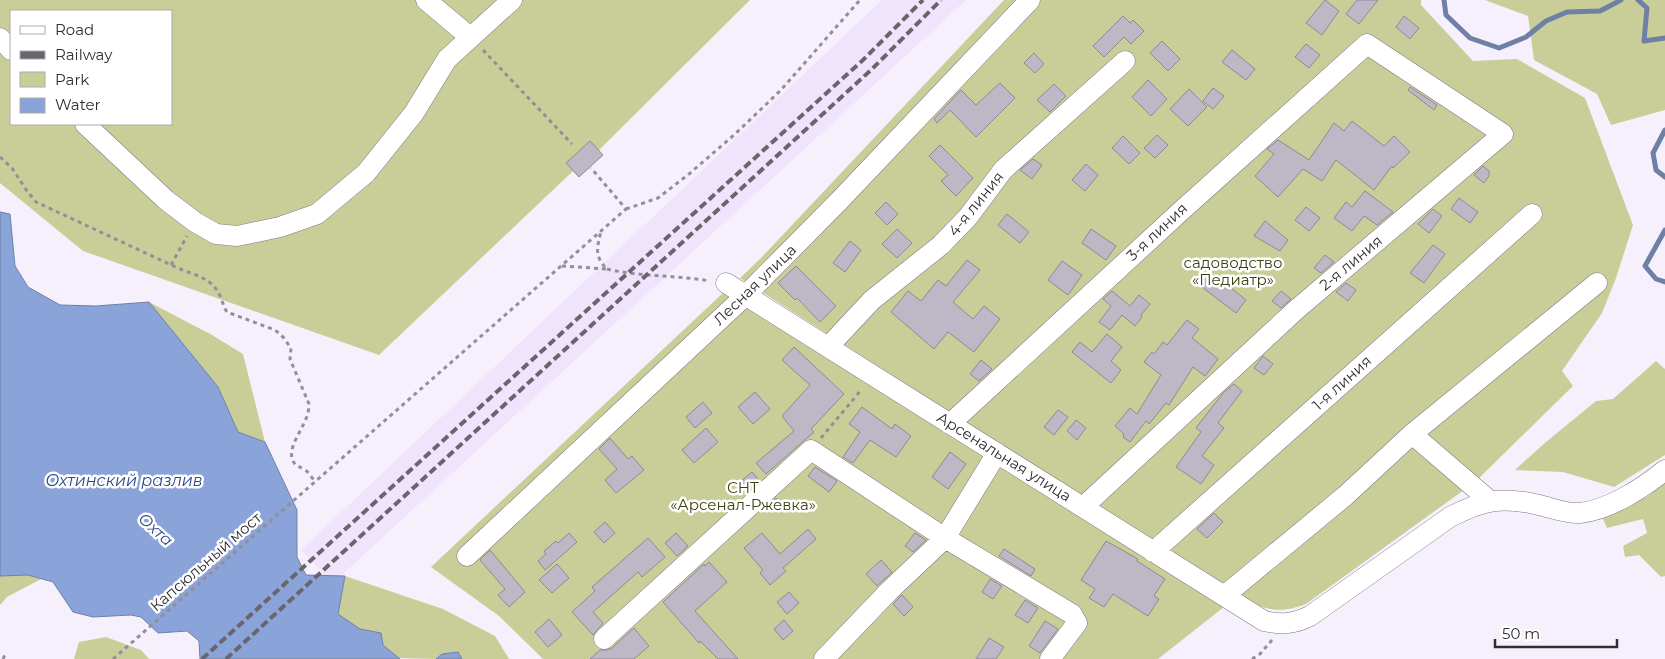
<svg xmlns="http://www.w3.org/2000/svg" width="1665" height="659" viewBox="0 0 1665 659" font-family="Montserrat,sans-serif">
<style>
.built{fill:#efe4fb}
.green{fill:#c9ce98;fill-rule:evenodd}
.water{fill:#8aa3d8;stroke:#6f80a6}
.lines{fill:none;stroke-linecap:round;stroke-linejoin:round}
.stream{stroke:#6f80a6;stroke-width:5}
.building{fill:#beb7c6;stroke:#8f8896}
.minor-casing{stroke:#7f7887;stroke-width:21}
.path{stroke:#938f98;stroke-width:3;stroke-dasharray:4 4;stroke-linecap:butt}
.minor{stroke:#fff;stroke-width:20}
.rail{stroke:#69656d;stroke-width:4;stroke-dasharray:8 4;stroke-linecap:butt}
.labels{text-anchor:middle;stroke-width:5;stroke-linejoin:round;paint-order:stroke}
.street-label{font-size:15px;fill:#302d33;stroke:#fff}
.park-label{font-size:15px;fill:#3e4111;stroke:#fff}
.water-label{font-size:16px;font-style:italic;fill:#2c4888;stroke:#fff}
</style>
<rect width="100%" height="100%" fill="#f6f0fd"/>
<path class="built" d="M 882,0 L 966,0 L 333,583 L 301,550 Z"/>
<path class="green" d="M 0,0 L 750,0 L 599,150 L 603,155 L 579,177 L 573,171 L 379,355 L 83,251 L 0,183 ZM 11,11 L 171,11 L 171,124 L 11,124 Z
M 1004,0 L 1421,0 L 1421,5 L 1473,61 L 1517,59 L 1585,98 L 1633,225 L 1616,278 L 1602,313 L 1562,371 L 1573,386 L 1475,482 L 1306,604 C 1277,615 1265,609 1238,597 L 740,278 L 761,258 Z
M 1485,0 L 1665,0 L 1665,110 L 1611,125 L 1597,94 L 1534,60 L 1528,16 Z
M 724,292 L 1224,607 L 1158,659 L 543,659 L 499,616 L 431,567 Z
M 149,302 L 212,335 L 243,354 L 265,442 L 238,432 L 218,387 Z
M 1656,361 L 1665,369 L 1665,455 L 1614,487 L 1563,472 L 1515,470 L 1546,442 L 1596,401 L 1613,399 Z
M 1665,482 L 1665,576 L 1661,577 L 1639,555 L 1625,557 L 1623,546 L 1647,533 L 1643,519 L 1607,528 L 1602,517 L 1647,497 Z
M 28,575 L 43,578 L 7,597 L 0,605 L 0,576 Z
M 345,576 L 443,609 L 495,636 L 509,659 L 462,659 L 458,652 L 442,654 L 436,659 L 398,658 L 383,645 L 381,633 L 360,629 L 338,614 Z
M 106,637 L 141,650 L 149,659 L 74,659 L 79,642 Z"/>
<path class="water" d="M 0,212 L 10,214 L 15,266 L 28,287 L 60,305 L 96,306 L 149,302 L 218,387 L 238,432 L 265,442 L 297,510 L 297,557 L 306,575 L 345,576 L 338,614 L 360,629 L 381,633 L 383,645 L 400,659 L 200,659 L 199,641 L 187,631 L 158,633 L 141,617 L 131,615 L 93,617 L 73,612 L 53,582 L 28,575 L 0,576 Z
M 458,652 L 462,659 L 436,659 L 442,654 Z"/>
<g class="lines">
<path class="stream" d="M 1444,0 L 1446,15 L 1470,38 L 1499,48 L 1526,37 L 1546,21 L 1567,12 L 1600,11 L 1621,0
M 1638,0 L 1647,8 L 1644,41 L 1665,38
M 1665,130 L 1653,153 L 1656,170 L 1665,177
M 1665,230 L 1645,266 L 1656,279 L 1665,282"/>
</g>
<path class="building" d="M 1325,0 L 1339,11 L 1322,35 L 1306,23 Z
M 1357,0 L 1378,0 L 1359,24 L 1346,14 Z
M 1123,16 L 1130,23 L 1133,20 L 1144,31 L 1131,44 L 1124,37 L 1104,57 L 1093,46 Z
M 1404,16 L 1419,28 L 1410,39 L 1396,27 Z
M 1162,41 L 1180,59 L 1168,71 L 1150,53 Z
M 1306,44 L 1320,55 L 1309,68 L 1295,57 Z
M 1232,50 L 1255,69 L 1246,80 L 1222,62 Z
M 1034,53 L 1044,64 L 1035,73 L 1024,63 Z
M 1148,80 L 1167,99 L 1151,116 L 1132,97 Z
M 1000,83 L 1015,98 L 976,137 L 950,110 L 937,123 L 934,119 L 961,90 L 976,105 Z
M 1054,84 L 1066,96 L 1050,112 L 1037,100 Z
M 1410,87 L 1437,105 L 1434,110 L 1408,90 Z
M 1213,88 L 1224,96 L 1213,109 L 1203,101 Z
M 1189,89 L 1207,107 L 1188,126 L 1170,109 Z
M 1352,121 L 1384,146 L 1394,136 L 1410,152 L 1393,168 L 1392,166 L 1374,190 L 1336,160 L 1322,181 L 1303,169 L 1278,197 L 1255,176 L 1274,154 L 1267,149 L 1278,140 L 1309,160 L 1334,123 L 1344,131 Z
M 1157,135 L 1168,145 L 1155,158 L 1144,148 Z
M 1123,136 L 1140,153 L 1129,164 L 1112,148 Z
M 590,141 L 603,155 L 579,177 L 566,163 Z
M 940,145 L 973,178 L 956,196 L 941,181 L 948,175 L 929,156 Z
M 1033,159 L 1042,165 L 1032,179 L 1020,170 Z
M 1086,164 L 1098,175 L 1085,191 L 1072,180 Z
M 1483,166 L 1489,171 L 1489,176 L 1484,183 L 1474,175 Z
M 1365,191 L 1393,212 L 1377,225 L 1364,216 L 1352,231 L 1334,218 L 1346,202 L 1352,207 Z
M 1459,198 L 1478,212 L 1470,223 L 1451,209 Z
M 886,202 L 898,214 L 887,225 L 875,213 Z
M 1306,207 L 1320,218 L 1309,231 L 1295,220 Z
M 1433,209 L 1442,216 L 1429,233 L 1418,224 Z
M 1007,214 L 1029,232 L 1020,243 L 998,225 Z
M 1265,221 L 1288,240 L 1280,251 L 1254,236 Z
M 897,229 L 912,243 L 897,258 L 882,244 Z
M 1091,229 L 1116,246 L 1106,260 L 1082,243 Z
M 850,241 L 861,250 L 845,272 L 833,263 Z
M 1433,245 L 1445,254 L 1424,283 L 1410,273 Z
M 1325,255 L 1334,262 L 1321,273 L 1314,268 Z
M 967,260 L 980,270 L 953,302 L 973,319 L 984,306 L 1000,319 L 974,352 L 948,332 L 934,349 L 891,312 L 908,291 L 921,301 L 938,280 L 946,286 Z
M 1062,261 L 1082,275 L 1068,295 L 1048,280 Z
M 796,266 L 836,306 L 820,322 L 797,298 L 795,300 L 778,283 Z
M 1203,270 L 1228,290 L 1230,287 L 1246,300 L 1236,313 L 1194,281 Z
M 1346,283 L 1356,290 L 1348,301 L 1336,292 Z
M 1112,291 L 1130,306 L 1139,295 L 1150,304 L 1141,315 L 1142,317 L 1135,326 L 1122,315 L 1110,330 L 1099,322 L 1111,306 L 1103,299 Z
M 1281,291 L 1291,299 L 1281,308 L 1272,301 Z
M 1187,320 L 1199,329 L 1192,338 L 1218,359 L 1205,376 L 1193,367 L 1169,405 L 1166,403 L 1149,424 L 1146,421 L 1130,442 L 1123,437 L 1124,434 L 1115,426 L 1130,408 L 1137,414 L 1161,375 L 1144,362 L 1152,352 L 1154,354 L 1163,342 L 1167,345 Z
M 1107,334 L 1122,347 L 1111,361 L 1121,370 L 1111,383 L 1072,352 L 1080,342 L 1092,352 Z
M 794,347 L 844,394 L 811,429 L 814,432 L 766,474 L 756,463 L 794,431 L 782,416 L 810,385 L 782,360 Z
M 1263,356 L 1273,364 L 1264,375 L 1254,368 Z
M 981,360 L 992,369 L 979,381 L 970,374 Z
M 1234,384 L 1242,391 L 1218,423 L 1224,428 L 1202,456 L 1214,465 L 1201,484 L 1176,467 L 1201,432 L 1196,428 L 1223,393 Z
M 755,392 L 770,409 L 753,424 L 738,407 Z
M 703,402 L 712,413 L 695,428 L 686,417 Z
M 862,407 L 892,429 L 895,424 L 911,436 L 896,457 L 870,440 L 853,463 L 843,457 L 860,432 L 849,424 Z
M 1058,410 L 1068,417 L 1054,435 L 1044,427 Z
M 1076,420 L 1086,428 L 1077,440 L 1067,431 Z
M 706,428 L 718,442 L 694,463 L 682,450 Z
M 610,438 L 628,459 L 632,456 L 644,470 L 616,493 L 605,480 L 617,469 L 599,449 Z
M 950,452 L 966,464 L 948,489 L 932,477 Z
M 815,467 L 837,481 L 829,492 L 808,476 Z
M 752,472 L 760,481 L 747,492 L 739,483 Z
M 776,498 L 778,501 L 767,511 L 765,508 Z
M 1214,513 L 1223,522 L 1207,538 L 1197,529 Z
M 605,522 L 615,533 L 604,543 L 594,532 Z
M 808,529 L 816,539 L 783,568 L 786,571 L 770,585 L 760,573 L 763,570 L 744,548 L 762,533 L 780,554 Z
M 569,533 L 577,542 L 545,570 L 538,561 L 546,554 L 544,551 L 556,541 L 558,543 Z
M 676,533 L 688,546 L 677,556 L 665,543 Z
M 915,533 L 926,540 L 913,552 L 905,546 Z
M 648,538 L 665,557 L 642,577 L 638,572 L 593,612 L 603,623 L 593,635 L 572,612 L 595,591 L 592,587 Z
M 1106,541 L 1138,559 L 1137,561 L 1165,579 L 1154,596 L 1159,599 L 1148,616 L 1113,594 L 1104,607 L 1089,598 L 1095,589 L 1081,580 Z
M 1004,549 L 1035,569 L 1031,576 L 999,556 Z
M 490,550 L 525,592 L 509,607 L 498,595 L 505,589 L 480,560 Z
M 881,560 L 892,572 L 877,586 L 866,574 Z
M 709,562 L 727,582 L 695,611 L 738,659 L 718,659 L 700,641 L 699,643 L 663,602 L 704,564 L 705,566 Z
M 557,564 L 569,578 L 552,593 L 539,580 Z
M 990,579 L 1002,586 L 993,599 L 982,592 Z
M 789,592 L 799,603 L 787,614 L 777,602 Z
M 902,595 L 913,607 L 904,616 L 893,604 Z
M 1025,600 L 1038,608 L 1028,623 L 1015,615 Z
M 549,619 L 562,635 L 548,647 L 535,632 Z
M 784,620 L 793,631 L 783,640 L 774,629 Z
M 1045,621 L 1058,629 L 1040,653 L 1029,646 Z
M 634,628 L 649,646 L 634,659 L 590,659 L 600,650 L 607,650 L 612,648 Z
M 989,638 L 1004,647 L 996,659 L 976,659 Z"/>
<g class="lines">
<g class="minor-casing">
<path id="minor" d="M 426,0 L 470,37
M 0,38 L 11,50
M 85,124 L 166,200 L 195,222 L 216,234 L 237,236 L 280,227 L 317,214 L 366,173 L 414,113 L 447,59 L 512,0
M 726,283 L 1264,621 C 1281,625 1294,624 1310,616 L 1450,517 C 1483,500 1502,496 1539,505 C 1552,508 1566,514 1580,513 C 1609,510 1643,488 1665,470
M 828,347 L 872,300 L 941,245 L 968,217 L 1003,170 L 1125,61
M 951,423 L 1181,211 L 1367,44 L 1503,134 L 1297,309 L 1083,507
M 1412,434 L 1490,501
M 1153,552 L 1532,214
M 467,556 L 746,295 L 839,201 L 1030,0
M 1224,596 L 1345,496 L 1412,434 L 1597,283
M 604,639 L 811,450 L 945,538 L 1072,614 L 1077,623 L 1050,659
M 824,659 L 890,590 L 945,538 L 997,453"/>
</g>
<path class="path" d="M 483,50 L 572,144
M 0,157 L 12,168 L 27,191 L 36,202 L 180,269 C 197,276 213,278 221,298 C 223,303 224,308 227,312 L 275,330 L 283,337 L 291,348 L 290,359 L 309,404 C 310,425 282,448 295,464 C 298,467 301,467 305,470 C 309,472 312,478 315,482
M 626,209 L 658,198 L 689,174 L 734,135 L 780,91 L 860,0
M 171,265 L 187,236
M 562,266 L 607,269 C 594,256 597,248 601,231
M 607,269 C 641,277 676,275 710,281
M 821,438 L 862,389
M 3,659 L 6,652
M 113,659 L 626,209 L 591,168
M 1252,659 L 1260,654 L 1272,640"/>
<use href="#minor" class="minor"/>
<path class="rail" d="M 202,659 L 863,60 L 923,0
M 226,659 L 871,70 L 941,0"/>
</g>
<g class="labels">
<g class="street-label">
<text transform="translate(976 204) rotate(-51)" y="5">4-я линия</text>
<text transform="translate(1157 232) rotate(-43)" y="5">3-я линия</text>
<text transform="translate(1351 263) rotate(-40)" y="5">2-я линия</text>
<text transform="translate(755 285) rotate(-44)" y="5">Лесная улица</text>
<text transform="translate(1342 383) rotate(-42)" y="5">1-я линия</text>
<text transform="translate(1004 457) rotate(32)" y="5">Арсенальная улица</text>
<text transform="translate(206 562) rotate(-41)" y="5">Капсюльный мост</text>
</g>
<g class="park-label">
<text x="1233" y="268">садоводство<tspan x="1233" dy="17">«Педиатр»</tspan></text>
<text x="743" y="493">СНТ<tspan x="743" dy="17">«Арсенал-Ржевка»</tspan></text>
</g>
<g class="water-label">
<text x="124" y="486">Охтинский разлив</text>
<text transform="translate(156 529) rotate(42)" y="6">Охта</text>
</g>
</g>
<rect x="10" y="10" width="162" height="115" fill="#ffffff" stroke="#acabad"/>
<rect x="20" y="26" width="25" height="8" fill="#ffffff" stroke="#acabad"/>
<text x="55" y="35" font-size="15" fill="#302d33">Road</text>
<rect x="20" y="51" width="25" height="8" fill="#69656d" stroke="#acabad"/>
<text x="55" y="60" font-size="15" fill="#302d33">Railway</text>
<rect x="20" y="72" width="25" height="15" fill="#c9ce98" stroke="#acabad"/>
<text x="55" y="85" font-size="15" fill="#302d33">Park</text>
<rect x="20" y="98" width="25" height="15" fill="#8aa3d8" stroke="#acabad"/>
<text x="55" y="110" font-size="15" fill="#302d33">Water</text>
<path d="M1495 639v8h122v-8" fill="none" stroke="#302d33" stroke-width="2.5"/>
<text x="1502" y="639" font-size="15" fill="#302d33" stroke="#ffffff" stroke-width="4" paint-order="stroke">50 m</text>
</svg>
